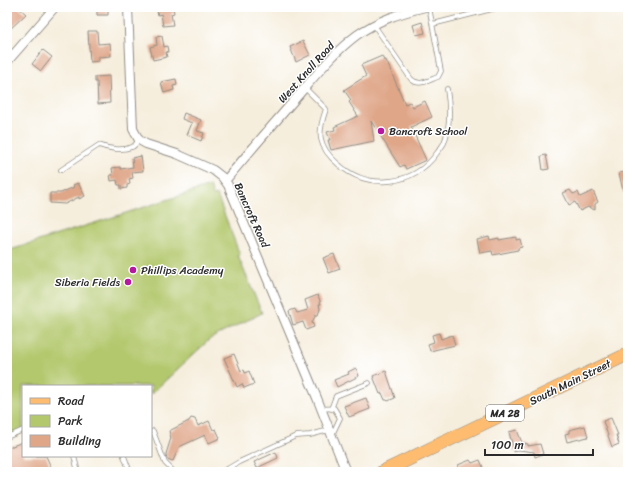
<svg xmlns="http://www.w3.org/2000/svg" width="635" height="479" viewBox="0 0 635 479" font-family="Sriracha,sans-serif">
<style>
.green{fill:#b3c86d;stroke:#6f7a4c}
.building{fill:#dfa688}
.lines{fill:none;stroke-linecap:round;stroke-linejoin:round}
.service-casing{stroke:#908c84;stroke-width:5.5}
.minor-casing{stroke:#908c84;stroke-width:10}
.primary-casing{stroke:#908c84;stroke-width:14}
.service{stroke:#fff;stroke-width:4}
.minor{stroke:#fff;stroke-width:8}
.primary{stroke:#febc70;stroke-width:13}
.poi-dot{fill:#b5179e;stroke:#fff;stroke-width:1.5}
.labels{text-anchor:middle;stroke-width:3;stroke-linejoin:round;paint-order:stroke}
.shield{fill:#fff;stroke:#6b6b6b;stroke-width:1}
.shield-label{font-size:10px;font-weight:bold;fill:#2b2b2b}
.street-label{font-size:11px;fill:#2b2b2b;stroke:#fff}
.poi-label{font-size:11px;fill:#2b2b2b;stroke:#fff;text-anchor:start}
</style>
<rect width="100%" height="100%" fill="#fff"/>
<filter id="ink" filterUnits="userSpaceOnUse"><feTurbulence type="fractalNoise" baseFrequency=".025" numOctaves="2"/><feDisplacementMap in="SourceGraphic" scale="8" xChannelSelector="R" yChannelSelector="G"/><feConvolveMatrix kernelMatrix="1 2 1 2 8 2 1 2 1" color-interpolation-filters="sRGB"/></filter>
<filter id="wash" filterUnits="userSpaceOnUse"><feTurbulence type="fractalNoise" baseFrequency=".012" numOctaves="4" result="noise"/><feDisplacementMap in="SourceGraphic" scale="16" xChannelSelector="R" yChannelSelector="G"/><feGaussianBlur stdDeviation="0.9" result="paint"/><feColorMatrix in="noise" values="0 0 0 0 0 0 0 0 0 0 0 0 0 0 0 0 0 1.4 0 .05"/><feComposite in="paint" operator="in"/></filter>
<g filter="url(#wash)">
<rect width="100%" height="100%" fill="#f6eedd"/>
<path class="green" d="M 210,186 L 213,196 L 217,195 L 240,255 L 238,256 L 262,313 L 210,339 L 151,394 L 151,386 L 23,386 L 23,432 L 7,439 L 7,251 Z"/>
<g id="blocks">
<path class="building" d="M 9,7 L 18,7 L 26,14 L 7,32 L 7,19 L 11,15 L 7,12 Z
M 97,7 L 108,7 L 108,15 L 97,15 Z
M 156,7 L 173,7 L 174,13 L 171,14 L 173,25 L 163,26 L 161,14 L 158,15 Z
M 422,22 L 425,33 L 416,35 L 413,25 Z
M 88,31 L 97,31 L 98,44 L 110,43 L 111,56 L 98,57 L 99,61 L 90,62 Z
M 162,36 L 164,47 L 167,46 L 168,52 L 166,52 L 167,57 L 153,60 L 150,47 L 157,45 L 156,37 Z
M 303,41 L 310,55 L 296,62 L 290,47 Z
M 43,50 L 52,57 L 41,71 L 32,64 Z
M 382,56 L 384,61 L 386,60 L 405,104 L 410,102 L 413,107 L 425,101 L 432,117 L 411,127 L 426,160 L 406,169 L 404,165 L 400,167 L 371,121 L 374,141 L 331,150 L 328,140 L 330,140 L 327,132 L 335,130 L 334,127 L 358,116 L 349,102 L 351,100 L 344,90 L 366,76 L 361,65 Z
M 109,76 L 110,103 L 98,104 L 97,82 L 95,82 L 95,77 Z
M 176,79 L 177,85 L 173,86 L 174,90 L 164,93 L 161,82 Z
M 184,113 L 201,120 L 197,131 L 204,133 L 201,141 L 187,135 L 192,123 L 182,119 Z
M 546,155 L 549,169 L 543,170 L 541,156 Z
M 141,156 L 143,171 L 132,172 L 133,178 L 129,179 L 130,184 L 127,185 L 127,188 L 121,189 L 121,185 L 118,185 L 117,180 L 111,181 L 110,175 L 113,175 L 112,168 L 120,167 L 121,169 L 133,167 L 132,158 Z
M 627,172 L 628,190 L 623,191 L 619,173 Z
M 78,183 L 85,196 L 79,199 L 79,197 L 65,204 L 50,203 L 50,193 L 61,193 L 74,187 L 73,185 Z
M 570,190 L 573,194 L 578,192 L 580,197 L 593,191 L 598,202 L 595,204 L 595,210 L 588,207 L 580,211 L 575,202 L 569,205 L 563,193 Z
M 489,236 L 490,240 L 499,238 L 499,240 L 516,237 L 516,240 L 520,239 L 522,247 L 518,248 L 518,250 L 493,255 L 492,251 L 480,253 L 477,239 Z
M 334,254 L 340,269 L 329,273 L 323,258 Z
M 318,295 L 321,304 L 319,304 L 320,309 L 318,315 L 316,315 L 312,322 L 314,327 L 306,330 L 303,322 L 293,325 L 289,311 L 295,309 L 297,313 L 308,310 L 305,300 Z
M 439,333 L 441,339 L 452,335 L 455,345 L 430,351 L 428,344 L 434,342 L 432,335 Z
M 234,354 L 241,371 L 244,370 L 245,373 L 249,371 L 254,384 L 244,388 L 242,384 L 237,387 L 224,358 Z
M 356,368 L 359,376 L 337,387 L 334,380 L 349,374 L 348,372 Z
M 386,371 L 395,398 L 388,401 L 387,400 L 385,400 L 382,393 L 380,394 L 373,376 Z
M 366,398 L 370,409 L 349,417 L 344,406 Z
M 191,418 L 195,419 L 198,426 L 209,421 L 213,430 L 216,429 L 220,438 L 209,443 L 205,435 L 179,447 L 173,461 L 167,459 L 166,454 L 171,438 L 169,431 L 189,421 Z
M 611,418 L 618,435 L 616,435 L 619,444 L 612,447 L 603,421 Z
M 585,426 L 588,437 L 567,442 L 565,434 L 569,433 L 569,430 Z
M 517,430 L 522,443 L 528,444 L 528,446 L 540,444 L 543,454 L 535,457 L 534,452 L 519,450 L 514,452 L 509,432 Z
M 23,442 L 23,456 L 46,456 L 53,472 L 7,472 L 7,448 Z
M 276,452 L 278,458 L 257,468 L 254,462 Z
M 470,460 L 472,463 L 480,460 L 485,472 L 460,472 L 458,465 Z"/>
</g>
</g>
<g filter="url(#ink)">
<use href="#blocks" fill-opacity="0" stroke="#908c84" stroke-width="1"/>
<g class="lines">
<g class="service-casing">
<path id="service" d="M 433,24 L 500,7
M 374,25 L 411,79 C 419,87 429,80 438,77 L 441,71 L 429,7
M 305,88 L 326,109 C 323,118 319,129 321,139 C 323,149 331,158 338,164 C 368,191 414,186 437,153 C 439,150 442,147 444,143 C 451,125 450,107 447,89
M 61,170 L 99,145 C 108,149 122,151 132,147 C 135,146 137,142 139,140
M 322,409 L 334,408 L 340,418 L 332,435
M 331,409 L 336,396 L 369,383
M 153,431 L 165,463 L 174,472
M 7,437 L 23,430
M 74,456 L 78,472
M 124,456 L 130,472
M 222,472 L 239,462 L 296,436 L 310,435 L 329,430"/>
</g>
<g class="minor-casing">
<path id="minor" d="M 128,7 L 133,129 L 139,140 L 146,144 L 177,154 L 213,170 L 222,177 L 228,185 L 317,398 L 346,472
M 7,62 L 55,7
M 225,181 C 248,153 272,126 296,98 C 315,76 334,52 357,35 C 378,20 401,13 425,7"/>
</g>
<g class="primary-casing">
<path id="primary" d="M 382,472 L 628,354"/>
</g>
<use href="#service" class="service"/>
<use href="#minor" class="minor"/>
<use href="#primary" class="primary"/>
</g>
</g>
<g class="poi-dot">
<circle cx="381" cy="131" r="4"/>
<circle cx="133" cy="270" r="4"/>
<circle cx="128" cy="282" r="4"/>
</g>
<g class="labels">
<rect class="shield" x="486" y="405" width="38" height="16" rx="3"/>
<g class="shield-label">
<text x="505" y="417">MA 28</text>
</g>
<g class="street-label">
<text transform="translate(306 72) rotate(-48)" y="4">West Knoll Road</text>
<text transform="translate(252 215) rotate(66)" y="4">Bancroft Road</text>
<text transform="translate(570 382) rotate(-26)" y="4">South Main Street</text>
</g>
<g class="poi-label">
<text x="389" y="135">Bancroft School</text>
<text x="141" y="274">Phillips Academy</text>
<text x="120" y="286" text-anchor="end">Siberia Fields</text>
</g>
</g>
<rect width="635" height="479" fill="none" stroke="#fff" stroke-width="24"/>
<rect x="22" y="385" width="130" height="72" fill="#ffffff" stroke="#aaaaaa"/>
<rect x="30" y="398" width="20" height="6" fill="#febc70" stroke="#aaaaaa"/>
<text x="58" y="405" font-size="12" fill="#2b2b2b">Road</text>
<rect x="30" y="415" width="20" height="12" fill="#b3c86d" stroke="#aaaaaa"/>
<text x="58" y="425" font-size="12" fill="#2b2b2b">Park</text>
<rect x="30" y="435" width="20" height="12" fill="#dfa688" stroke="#aaaaaa"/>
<text x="58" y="445" font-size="12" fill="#2b2b2b">Building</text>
<path d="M485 449v6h108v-6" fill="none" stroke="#2b2b2b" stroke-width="2"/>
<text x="491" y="449" font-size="12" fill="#2b2b2b" stroke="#ffffff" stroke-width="3" paint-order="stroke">100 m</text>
</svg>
